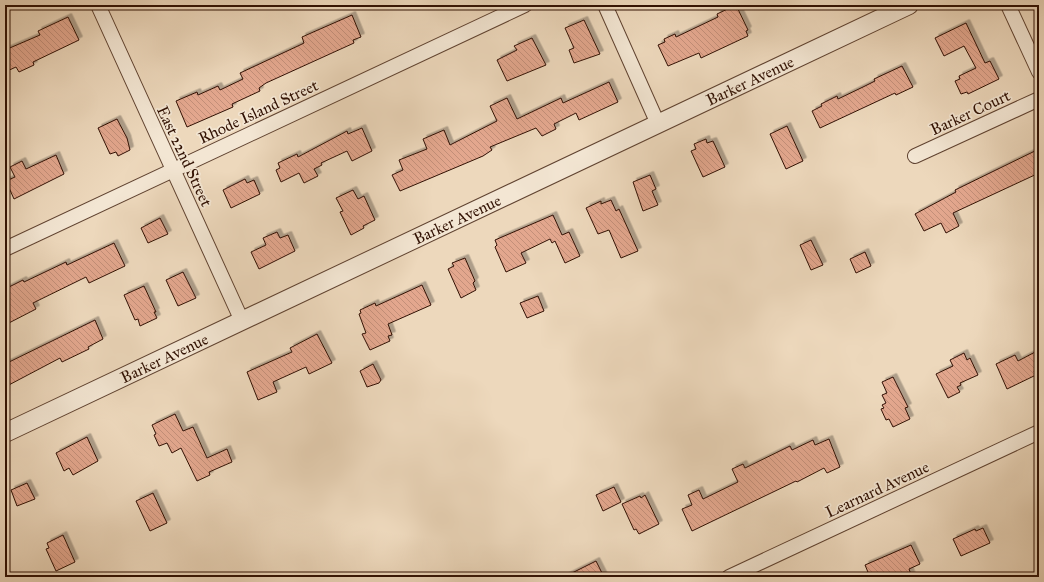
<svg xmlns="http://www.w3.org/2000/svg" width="1044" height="582" viewBox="0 0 1044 582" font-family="'IM FELL Great Primer',serif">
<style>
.building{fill:url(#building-back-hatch);stroke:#311103;filter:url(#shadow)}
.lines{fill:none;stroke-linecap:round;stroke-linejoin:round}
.minor-casing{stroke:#604331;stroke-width:16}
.tertiary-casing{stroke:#604331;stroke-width:20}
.minor{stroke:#f3e6d3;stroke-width:14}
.tertiary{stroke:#f3e6d3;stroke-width:18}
.labels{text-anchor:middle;stroke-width:3.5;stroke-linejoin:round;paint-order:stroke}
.street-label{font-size:16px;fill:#311103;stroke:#f3e6d3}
</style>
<defs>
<pattern id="building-back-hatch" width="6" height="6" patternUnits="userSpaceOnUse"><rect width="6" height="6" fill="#e3a78e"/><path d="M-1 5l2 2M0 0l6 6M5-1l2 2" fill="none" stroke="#c38f79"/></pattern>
<filter id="shadow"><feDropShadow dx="3.5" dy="-3.5" stdDeviation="0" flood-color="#0004"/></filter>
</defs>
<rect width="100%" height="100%" fill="#edd8bc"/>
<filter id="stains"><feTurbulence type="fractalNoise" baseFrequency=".005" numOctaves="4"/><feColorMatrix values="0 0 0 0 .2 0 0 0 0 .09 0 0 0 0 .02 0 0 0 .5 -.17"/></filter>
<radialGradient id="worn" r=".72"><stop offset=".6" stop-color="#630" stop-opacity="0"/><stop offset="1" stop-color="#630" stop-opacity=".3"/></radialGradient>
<path class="building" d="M 736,5 L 748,30 L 746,31 L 748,36 L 701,58 L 699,53 L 668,66 L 658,45 L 665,42 L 664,39 L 675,34 L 676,37 L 718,17 L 717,14 Z
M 352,15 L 361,37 L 353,40 L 354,43 L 266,83 L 259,88 L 260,91 L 232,104 L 233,107 L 187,127 L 176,101 L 197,92 L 198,95 L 218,86 L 220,90 L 243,79 L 240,73 L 300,45 L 304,43 L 302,37 Z
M 68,17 L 79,40 L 33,62 L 34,65 L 19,72 L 16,67 L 5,72 L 5,50 L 40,35 L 38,31 Z
M 584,20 L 600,54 L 574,63 L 569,50 L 574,48 L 565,28 Z
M 966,23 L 985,63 L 990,61 L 999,79 L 968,94 L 967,92 L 961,94 L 955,81 L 960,79 L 959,76 L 976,68 L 964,46 L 944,56 L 935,38 Z
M 532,38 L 546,65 L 507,81 L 497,60 L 517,50 L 514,46 Z
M 902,66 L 913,87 L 896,95 L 895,93 L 820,128 L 812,111 L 822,106 L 821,104 L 837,96 L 838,99 L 863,87 L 875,81 L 874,79 Z
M 609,82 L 618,102 L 579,120 L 576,113 L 554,124 L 556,129 L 542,136 L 536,128 L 490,147 L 492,150 L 483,156 L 400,191 L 392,175 L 403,170 L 399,160 L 427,149 L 423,139 L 444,130 L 450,145 L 497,121 L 490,106 L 507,98 L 517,119 L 561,98 L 563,103 Z
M 117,119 L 127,138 L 130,150 L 118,156 L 116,152 L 110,154 L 98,128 Z
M 787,126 L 803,161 L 786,169 L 770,134 Z
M 362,128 L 372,151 L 352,161 L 347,151 L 321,163 L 322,165 L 314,169 L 318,176 L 304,183 L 299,173 L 281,182 L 276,170 L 280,168 L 278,163 L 297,154 L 298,157 L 347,131 L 348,134 Z
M 706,139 L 707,143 L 713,141 L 725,167 L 703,177 L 691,151 L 696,149 L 694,144 Z
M 1039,149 L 1039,173 L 953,213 L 959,226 L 946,233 L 941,223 L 924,231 L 915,214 L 956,192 L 955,190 Z
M 56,155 L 64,174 L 14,199 L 6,181 L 15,177 L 10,167 L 22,161 L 26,169 Z
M 650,175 L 656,189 L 652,191 L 658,205 L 643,211 L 633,182 Z
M 245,179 L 247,183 L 254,180 L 260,194 L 231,208 L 223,190 Z
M 353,190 L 358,199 L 364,196 L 375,220 L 363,226 L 364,228 L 351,235 L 340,212 L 343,211 L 336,198 Z
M 611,200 L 616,211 L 619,209 L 638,251 L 621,258 L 609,230 L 598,234 L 586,208 L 601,201 L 601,204 Z
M 553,215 L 562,235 L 569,232 L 580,256 L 565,263 L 555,241 L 552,243 L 550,239 L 521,253 L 526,263 L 506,272 L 495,247 L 497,245 L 495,240 Z
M 160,218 L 168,234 L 148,243 L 141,228 Z
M 277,232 L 280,238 L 288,235 L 295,251 L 259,269 L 251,252 L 266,245 L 263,238 Z
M 811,240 L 823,265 L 811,270 L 800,245 Z
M 114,243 L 125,266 L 89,283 L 86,277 L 33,303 L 36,309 L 5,325 L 5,289 L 23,280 L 24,282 L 66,262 L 67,265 Z
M 865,252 L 871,266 L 856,273 L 850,259 Z
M 465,258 L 475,281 L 473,283 L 476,290 L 461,298 L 448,269 L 454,266 L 452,263 Z
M 183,272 L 196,298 L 178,306 L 166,280 Z
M 422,285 L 431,305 L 388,324 L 392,335 L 388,336 L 390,341 L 370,350 L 362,334 L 366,333 L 359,314 L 361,313 L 360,310 L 375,303 L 376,306 Z
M 144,286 L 156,312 L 154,312 L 157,318 L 140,326 L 138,319 L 135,320 L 124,295 Z
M 538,296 L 544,311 L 527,318 L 520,303 Z
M 95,320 L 103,339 L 88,347 L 89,349 L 62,362 L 60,358 L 5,387 L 5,364 Z
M 317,334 L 332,363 L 309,374 L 306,367 L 273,382 L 277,392 L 258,400 L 247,372 L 292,352 L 290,348 Z
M 1039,350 L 1039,369 L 1034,371 L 1036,375 L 1007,389 L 996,364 L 1015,355 L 1018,361 Z
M 964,353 L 967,360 L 970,358 L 978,375 L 960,383 L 961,385 L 957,387 L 960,392 L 948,398 L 936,374 L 953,366 L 950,360 Z
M 373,364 L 381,380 L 379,383 L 367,387 L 360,371 Z
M 893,377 L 908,407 L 905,408 L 910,419 L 893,427 L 889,419 L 886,420 L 881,409 L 884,408 L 882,405 L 886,403 L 882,395 L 887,393 L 882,382 Z
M 175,414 L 183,431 L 193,427 L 207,458 L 227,449 L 232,462 L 209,472 L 210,475 L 197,481 L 181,448 L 172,453 L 167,443 L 159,446 L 154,435 L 156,434 L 152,425 Z
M 87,437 L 98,461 L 73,475 L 69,468 L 64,471 L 56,453 Z
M 829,439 L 840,467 L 827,473 L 824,468 L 797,482 L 796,481 L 692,531 L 682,509 L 692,505 L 688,495 L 699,490 L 703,499 L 738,482 L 732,469 L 743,464 L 745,468 L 790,446 L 792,450 L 813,440 L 815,445 Z
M 27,483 L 35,499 L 17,506 L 11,490 Z
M 614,487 L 621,502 L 603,511 L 596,495 Z
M 153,493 L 167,523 L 150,531 L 136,501 Z
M 645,495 L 659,524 L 639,534 L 636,529 L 634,530 L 622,504 L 640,496 L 641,498 Z
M 983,528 L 990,543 L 961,556 L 953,539 L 975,529 L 976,531 Z
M 63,535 L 75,562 L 56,571 L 46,549 L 49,548 L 47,543 Z
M 911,545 L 920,564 L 909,569 L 912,577 L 870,577 L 865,565 Z
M 596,561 L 604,577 L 564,577 Z"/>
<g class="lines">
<g class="minor-casing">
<path id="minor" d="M 98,5 L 242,321
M 605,5 L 658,124
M 1008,5 L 1039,72
M 915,156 L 1039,99
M 5,249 L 525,5
M 729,577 L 1039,432"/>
</g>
<g class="tertiary-casing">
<g id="tertiary">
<path id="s1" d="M 5,433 L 909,5"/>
</g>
</g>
<use href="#minor" class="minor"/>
<use href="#tertiary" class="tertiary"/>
</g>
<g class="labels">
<g class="street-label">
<text dy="6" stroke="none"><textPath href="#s1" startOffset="824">Barker Avenue</textPath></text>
<text transform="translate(258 111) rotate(-25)" y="6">Rhode Island Street</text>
<text transform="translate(970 112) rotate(-25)" y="6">Barker Court</text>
<text transform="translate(185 156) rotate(65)" y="6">East 22nd Street</text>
<text dy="6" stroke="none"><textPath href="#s1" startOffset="500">Barker Avenue</textPath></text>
<text dy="6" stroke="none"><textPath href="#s1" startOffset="176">Barker Avenue</textPath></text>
<text transform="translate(877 489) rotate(-25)" y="6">Learnard Avenue</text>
</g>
</g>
<rect width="1044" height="582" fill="none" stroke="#edd8bc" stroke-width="20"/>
<rect x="6" y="6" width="1032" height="570" fill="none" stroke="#311103" stroke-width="2"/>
<rect x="10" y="10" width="1024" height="562" fill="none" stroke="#311103"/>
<rect width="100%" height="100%" filter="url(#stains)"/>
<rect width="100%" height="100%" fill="url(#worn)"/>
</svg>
